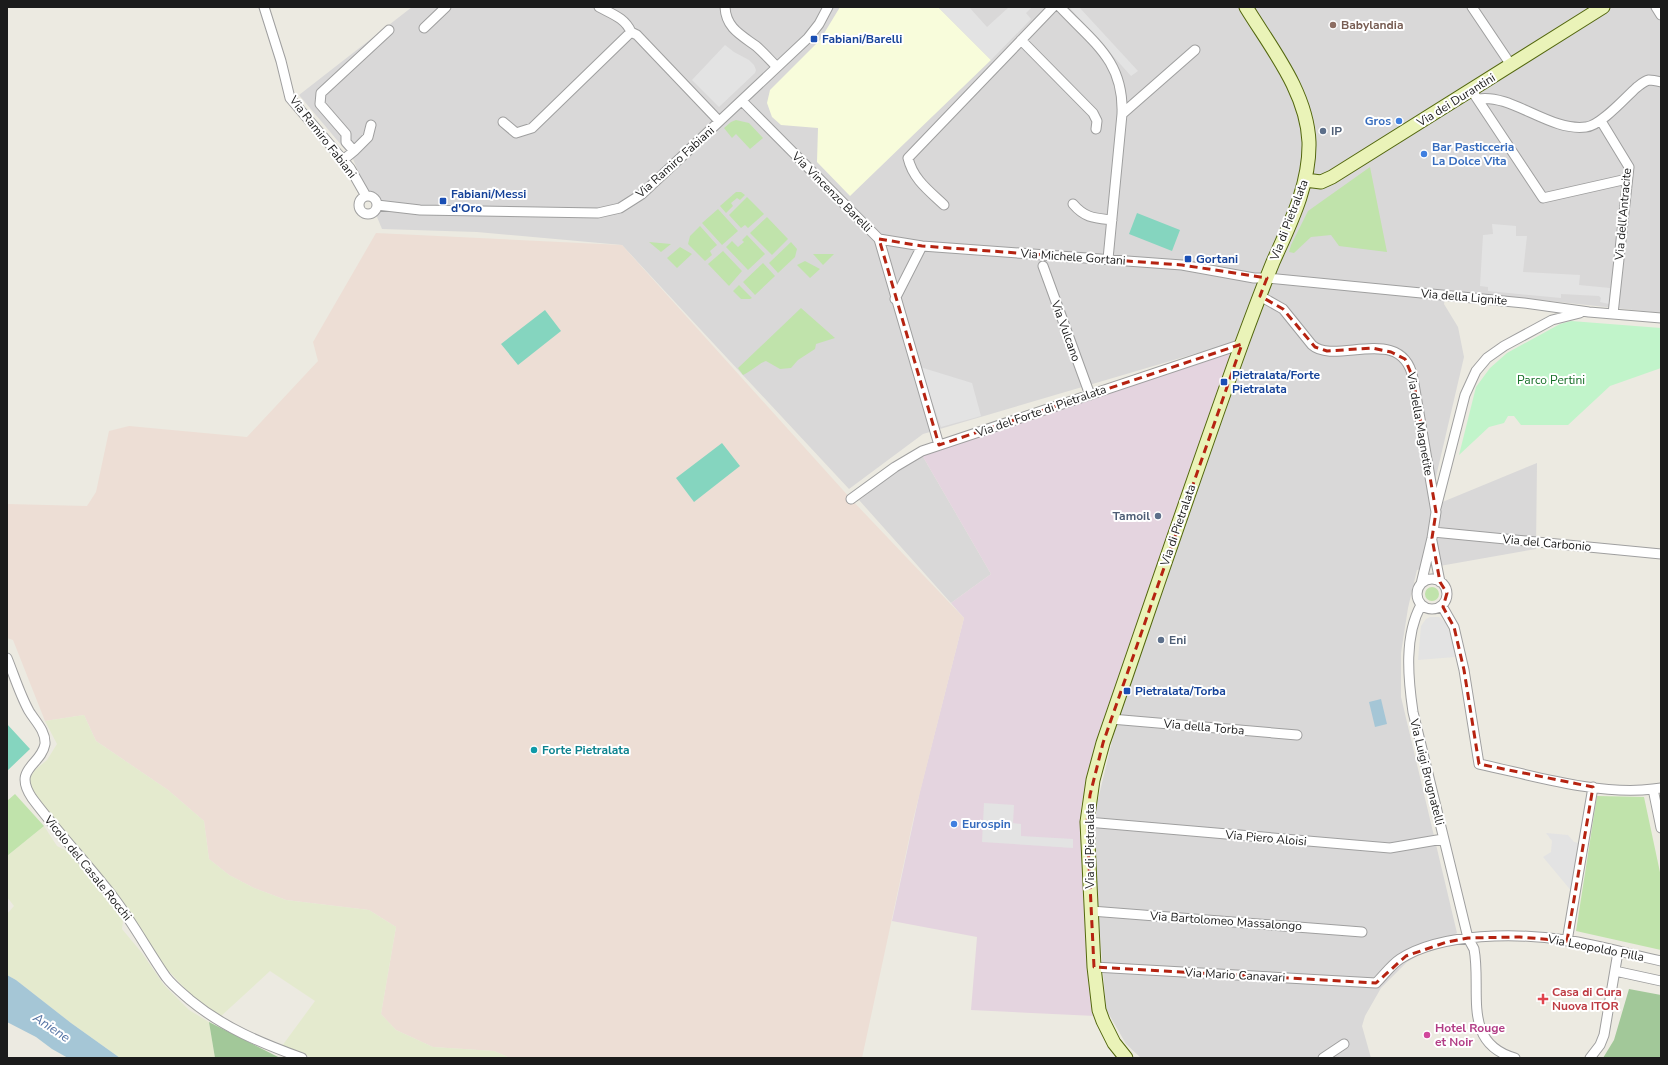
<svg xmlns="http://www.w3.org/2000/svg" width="1668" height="1065" viewBox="0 0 1668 1065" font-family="'Nunito Sans',sans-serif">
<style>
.residential{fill:#d9d8d8}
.industrial{fill:#e4d4df}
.education{fill:#f8fcdb}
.military{fill:#edded5}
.farmland{fill:#e4eace}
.grass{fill:#c0e3ab}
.forest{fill:#a2c899}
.park{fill:#c1f4ca}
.pitch{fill:#85d5bf}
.parking{fill:#e3e3e3}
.water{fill:#a5c6d6}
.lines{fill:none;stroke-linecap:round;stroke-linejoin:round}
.street-casing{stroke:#9f9f9f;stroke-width:11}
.secondary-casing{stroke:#53670e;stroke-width:15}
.street{stroke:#fff;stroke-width:9}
.secondary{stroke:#eaf3b8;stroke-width:13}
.marked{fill:none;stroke:#b62311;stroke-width:3;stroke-dasharray:8 5;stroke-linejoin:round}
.education-dot{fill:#8d6e63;stroke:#fff;stroke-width:1.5}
.transit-dot{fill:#1a4fb4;stroke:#fff;stroke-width:1.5}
.shop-dot{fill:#3f7fe0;stroke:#fff;stroke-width:1.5}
.service-dot{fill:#5c6f8a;stroke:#fff;stroke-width:1.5}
.culture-dot{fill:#0f9aa8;stroke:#fff;stroke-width:1.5}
.health-dot{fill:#e0444e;stroke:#fff;stroke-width:1.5}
.hotel-dot{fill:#d1479c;stroke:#fff;stroke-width:1.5}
.labels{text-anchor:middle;stroke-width:4;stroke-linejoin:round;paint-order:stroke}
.education-label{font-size:12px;font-weight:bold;fill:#785e54;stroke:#fff;text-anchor:start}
.transit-label{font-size:12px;font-weight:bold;fill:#164399;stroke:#fff;text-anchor:start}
.street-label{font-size:12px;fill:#1b1b1b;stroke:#fff}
.shop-label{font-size:12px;font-weight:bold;fill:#366cbe;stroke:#fff;text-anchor:start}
.service-label{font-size:12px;font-weight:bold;fill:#4e5e75;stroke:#fff;text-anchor:start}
.park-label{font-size:12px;fill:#146e26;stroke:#fff}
.culture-label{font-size:12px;font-weight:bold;fill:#0d838f;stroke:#fff;text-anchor:start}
.health-label{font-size:12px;font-weight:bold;fill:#be3a42;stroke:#fff;text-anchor:start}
.hotel-label{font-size:12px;font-weight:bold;fill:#b23c85;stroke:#fff;text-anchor:start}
.water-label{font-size:13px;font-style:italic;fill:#5170a2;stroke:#fff}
</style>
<rect width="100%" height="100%" fill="#eceae1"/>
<path class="residential" d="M 412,7 L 1661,7 L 1661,313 L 1447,290 L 1444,304 L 1458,327 L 1464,357 L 1435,481 L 1440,503 L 1537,463 L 1536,549 L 1417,570 L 1408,608 L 1401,653 L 1401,697 L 1457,933 L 1407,962 L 1381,988 L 1365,1016 L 1362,1026 L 1371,1058 L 1141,1058 L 1126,1044 L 1106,1009 L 1097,897 L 1094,816 L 1123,696 L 1252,337 L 923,434 L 849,489 L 622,245 L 477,232 L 382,229 L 353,159 L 299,95 Z
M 922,455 L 991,574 L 951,603 L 859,500 L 898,470 Z"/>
<path class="industrial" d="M 1232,353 L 1126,654 L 1088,774 L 1081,808 L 1081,856 L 1089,988 L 1095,1016 L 971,1010 L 977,937 L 892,921 L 920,791 L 964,618 L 951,603 L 991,574 L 922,455 L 949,445 Z"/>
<path class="education" d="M 840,7 L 938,7 L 991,60 L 850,196 L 817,162 L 818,128 L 781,125 L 772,117 L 767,103 L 770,90 L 820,40 Z"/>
<path class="military" d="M 376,233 L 622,245 L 851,499 L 964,618 L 914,816 L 862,1058 L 510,1058 L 494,1051 L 433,1047 L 396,1030 L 381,1014 L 396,927 L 369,910 L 286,900 L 254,888 L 229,875 L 209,859 L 204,821 L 168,790 L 96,741 L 84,715 L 45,721 L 13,640 L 7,638 L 7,504 L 87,506 L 96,492 L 109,431 L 129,426 L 247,437 L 318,361 L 313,342 Z"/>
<path class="farmland" d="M 84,715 L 96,741 L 168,790 L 204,821 L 209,859 L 229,875 L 254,888 L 286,900 L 369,910 L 396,927 L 381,1014 L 396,1030 L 433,1047 L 494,1051 L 510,1058 L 313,1058 L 282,1046 L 315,1001 L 270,971 L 220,1017 L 204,1009 L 165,967 L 113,890 L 32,794 L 29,779 L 35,770 L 47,760 L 57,744 L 45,721 Z
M 44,826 L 57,846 L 69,852 L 123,921 L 122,929 L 142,953 L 164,985 L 189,1010 L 209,1022 L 215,1058 L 120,1058 L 71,1023 L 16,980 L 7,975 L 7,914 L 14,906 L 7,897 L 7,856 Z"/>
<path class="grass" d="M 736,120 L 749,123 L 763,138 L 750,149 L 736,134 L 732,138 L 724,128 L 731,122 Z
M 1370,167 L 1387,252 L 1339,246 L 1331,235 L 1311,237 L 1294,253 L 1289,252 L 1291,245 L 1308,211 Z
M 736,192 L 741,192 L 745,195 L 740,200 L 737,198 L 731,203 L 733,206 L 726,213 L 720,206 Z
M 747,197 L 764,214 L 748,228 L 745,225 L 741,228 L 729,215 Z
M 718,209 L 738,231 L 722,245 L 702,223 Z
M 767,217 L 788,239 L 772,255 L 750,233 Z
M 700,226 L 717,245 L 710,251 L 712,255 L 705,261 L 688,244 L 690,236 Z
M 747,235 L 765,254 L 748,270 L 726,247 L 732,241 L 738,247 L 744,242 L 742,240 Z
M 649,242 L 671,244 L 661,252 Z
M 791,242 L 797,249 L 795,257 L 778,273 L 769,263 Z
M 680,247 L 692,254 L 677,268 L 667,258 Z
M 723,251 L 742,271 L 729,286 L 708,264 Z
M 813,254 L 834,254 L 823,265 Z
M 805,261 L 820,269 L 810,278 L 797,265 Z
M 763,263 L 775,276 L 755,295 L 743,282 Z
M 739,285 L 752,298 L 750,299 L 741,299 L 733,291 Z
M 801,308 L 835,338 L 816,344 L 815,349 L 798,360 L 791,368 L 780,369 L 766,361 C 758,364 752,371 743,375 L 738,368 Z
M1425 594a7 7 0 1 1 14 0a7 7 0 1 1-14 0Z
M 15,794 L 44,826 L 7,856 L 7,801 Z
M 1597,796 L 1644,797 L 1661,877 L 1661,950 L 1576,931 Z"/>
<path class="forest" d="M 1629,989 L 1661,995 L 1661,1058 L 1603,1058 L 1614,1040 Z
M 209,1022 L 280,1058 L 215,1058 Z"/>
<path class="park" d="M 1571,321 L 1661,328 L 1661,368 L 1610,386 L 1568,425 L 1521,425 L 1514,416 L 1508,416 L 1504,423 L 1489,427 L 1459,455 L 1476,387 L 1490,368 L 1507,353 L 1560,324 Z"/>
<path class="pitch" d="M 1137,213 L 1180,230 L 1172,251 L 1129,234 Z
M 545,310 L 561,331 L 518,365 L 501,344 Z
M 722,443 L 740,466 L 694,502 L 676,478 Z
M 7,724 L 30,749 L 7,771 Z"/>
<path class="parking" d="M 938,7 L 969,7 L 987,27 L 1009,7 L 1032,7 L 1026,13 L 1031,19 L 991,60 Z
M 1069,7 L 1079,7 L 1138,71 L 1131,76 Z
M 725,45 L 734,52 L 749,60 L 754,65 L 756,70 L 755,73 L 719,107 L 692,80 Z
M 1492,224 L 1516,226 L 1516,236 L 1527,236 L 1523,272 L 1580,275 L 1579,285 L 1610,288 L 1609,304 L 1600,302 L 1601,298 L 1599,296 L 1561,294 L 1561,298 L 1488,291 L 1488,287 L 1480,286 L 1483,235 L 1493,234 Z
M 920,367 L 972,383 L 981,416 L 941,427 Z
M 1430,617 L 1439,617 L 1446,623 L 1452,639 L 1455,657 L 1418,660 L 1421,626 L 1426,619 Z
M 984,803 L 1014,805 L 1013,823 L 1021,824 L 1021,836 L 1073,839 L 1073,848 L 982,842 Z
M 1546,833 L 1568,835 L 1574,842 L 1579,843 L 1573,893 L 1543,857 L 1551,852 L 1552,841 Z"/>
<path class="water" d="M 1381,699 L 1387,724 L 1375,727 L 1369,702 Z
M 7,975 L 16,980 L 71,1023 L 120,1058 L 68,1058 L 52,1049 L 36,1037 L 7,1022 Z"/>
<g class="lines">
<g class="street-casing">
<path id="street" d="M 264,7 L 281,61 L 290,98 L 350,168 L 366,196
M 599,7 C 612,14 625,18 631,32 L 637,35 L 719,121
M 725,7 C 726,28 741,35 756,46 C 763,52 769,59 776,66
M 1060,7 C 1094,43 1124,61 1122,114 L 1108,259
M 1472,7 L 1511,65
M 1656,7 L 1661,15
M 424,28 L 446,7
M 1021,40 L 1093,113 L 1097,121 L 1096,129
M 1472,91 L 1543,198 L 1627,179
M 1478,99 C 1511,93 1550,132 1586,127 C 1600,126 1624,99 1636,88 C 1640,85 1644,81 1649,80 C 1653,80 1657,81 1661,82
M 742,101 L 879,239 L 939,445
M 1122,114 L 1195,50
M 1601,121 L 1629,167 L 1613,314
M 503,122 L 516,133 L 532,128 L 631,32
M 354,151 L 368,137 L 371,125
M 343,160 L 354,151 L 346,142 L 346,134 L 320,104 L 321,93 L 389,30
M359 205a9 9 0 1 1 18 0a9 9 0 1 1-18 0Z
M 1073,204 C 1085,218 1094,218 1112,220
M 377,205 L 420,210 L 598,213 L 620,208 L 642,194 L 808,38 L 819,24 L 828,7
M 944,205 C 928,190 913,179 908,158 L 1053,7
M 879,239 L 922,246 L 1182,265 L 1254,278 L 1267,278 L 1524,303 L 1589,312 L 1661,318
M 1043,266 L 1090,395
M 1260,296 L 1283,309 L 1312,345 C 1335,366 1402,323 1413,378 L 1436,512 L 1432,538 L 1421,584
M 895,299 L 922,246
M 851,499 L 895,467 L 922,451 L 1242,344
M 1436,508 L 1465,395 L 1476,371 L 1487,358 L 1504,346 L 1552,320 L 1580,313
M 1433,532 L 1661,554
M 1432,541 L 1440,582
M1417 594a15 15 0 1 1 30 0a15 15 0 1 1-30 0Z
M 1421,605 C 1404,636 1408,678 1413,712 L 1468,938 L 1474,949 C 1482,990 1461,1043 1515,1058
M 1442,606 L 1454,627 L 1464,670 L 1479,764 C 1531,775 1600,796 1653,789
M 7,658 C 14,675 20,695 29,711 C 35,721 46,731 45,744 C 41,766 12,768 32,798 C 58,833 88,864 114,898 C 133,923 148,951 166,977 C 172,985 182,993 190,1000 C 224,1028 261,1043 302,1058
M 1111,719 L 1297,735
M 1661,788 L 1653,789 L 1661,828
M 1087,822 L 1390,848 L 1443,839
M 1091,911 L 1362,932
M 1567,941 L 1593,787
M 1094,967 L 1376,983 C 1384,975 1391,965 1400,959 C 1442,932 1518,933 1566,940 C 1598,945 1629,954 1661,961
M 1615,971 L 1661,981
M 1323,1058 L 1344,1044
M 1590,1058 L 1600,1045 L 1604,1035 L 1618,952"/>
</g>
<g class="secondary-casing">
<path id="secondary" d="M 1305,180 L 1321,182 L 1332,177 L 1603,7
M 1126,1058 L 1114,1043 L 1103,1021 L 1099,1010 L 1094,967 L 1087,822 L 1093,780 L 1103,743 C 1149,610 1194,476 1242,343 C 1252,316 1262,289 1273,262 C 1290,224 1310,185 1309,142 C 1307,92 1271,48 1246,7"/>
</g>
<use href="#street" class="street"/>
<use href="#secondary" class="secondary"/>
</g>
<path class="marked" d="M 879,239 L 922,246 L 1182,265 L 1267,278 L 1260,296 L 1283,309 L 1315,347 L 1327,351 L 1372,348 L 1391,352 L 1405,359 L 1413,378 L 1436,512 L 1432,538 L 1440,582 L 1447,593 L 1443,607 L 1454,627 L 1464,670 L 1479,764 L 1593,787 L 1567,941 L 1520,937 L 1468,938 L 1447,942 L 1406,956 L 1376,983 L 1094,967 L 1087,822 L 1090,795 L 1103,743 L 1242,344 L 939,445 Z"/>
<circle class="education-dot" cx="1333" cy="25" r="4"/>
<g class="transit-dot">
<rect x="810" y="35" width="8" height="8" rx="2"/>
<rect x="439" y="197" width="8" height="8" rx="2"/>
<rect x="1184" y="255" width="8" height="8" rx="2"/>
<rect x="1220" y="378" width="8" height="8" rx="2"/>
<rect x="1123" y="687" width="8" height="8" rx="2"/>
</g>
<g class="shop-dot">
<circle cx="1399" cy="121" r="4"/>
<circle cx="1424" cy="154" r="4"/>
<circle cx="954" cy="824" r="4"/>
</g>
<g class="service-dot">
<circle cx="1323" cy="131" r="4"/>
<circle cx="1158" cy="516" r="4"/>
<circle cx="1161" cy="640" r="4"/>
</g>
<circle class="culture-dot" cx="534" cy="750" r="4"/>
<path class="health-dot" d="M1541 993h4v4h4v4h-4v4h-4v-4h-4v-4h4z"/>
<circle class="hotel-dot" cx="1427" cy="1035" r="4"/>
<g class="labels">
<g class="education-label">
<text x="1341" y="29">Babylandia</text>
</g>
<g class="transit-label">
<text x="822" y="43">Fabiani/Barelli</text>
<text x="451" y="198">Fabiani/Messi<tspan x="451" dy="14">d'Oro</tspan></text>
<text x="1196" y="263">Gortani</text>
<text x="1232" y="379">Pietralata/Forte<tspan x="1232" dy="14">Pietralata</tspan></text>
<text x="1135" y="695">Pietralata/Torba</text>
</g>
<g class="street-label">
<text transform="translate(1456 100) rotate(-32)" y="4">Via dei Durantini</text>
<text transform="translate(323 137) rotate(52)" y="4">Via Ramiro Fabiani</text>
<text transform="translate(675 162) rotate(-42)" y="4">Via Ramiro Fabiani</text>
<text transform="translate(832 192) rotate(45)" y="4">Via Vincenzo Barelli</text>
<text transform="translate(1623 214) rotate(-85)" y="4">Via dell'Antracite</text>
<text transform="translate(1289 220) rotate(-69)" y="4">Via di Pietralata</text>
<text transform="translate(1073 257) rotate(4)" y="4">Via Michele Gortani</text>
<text transform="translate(1464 297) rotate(5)" y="4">Via della Lignite</text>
<text transform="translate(1066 331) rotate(70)" y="4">Via Vulcano</text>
<text transform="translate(1041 411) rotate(-19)" y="4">Via del Forte di Pietralata</text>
<text transform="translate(1420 424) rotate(80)" y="4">Via della Magnetite</text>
<text transform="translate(1178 525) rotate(-71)" y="4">Via di Pietralata</text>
<text transform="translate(1547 543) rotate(5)" y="4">Via del Carbonio</text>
<text transform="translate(1204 727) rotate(5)" y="4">Via della Torba</text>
<text transform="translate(1427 772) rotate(76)" y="4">Via Luigi Brugnatelli</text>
<text transform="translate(1266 838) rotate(5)" y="4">Via Piero Aloisi</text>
<text transform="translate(1090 846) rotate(-90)" y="4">Via di Pietralata</text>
<text transform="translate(88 868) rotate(51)" y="4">Vicolo del Casale Rocchi</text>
<text transform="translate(1226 921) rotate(4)" y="4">Via Bartolomeo Massalongo</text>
<text transform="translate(1596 948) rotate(11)" y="4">Via Leopoldo Pilla</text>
<text transform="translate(1235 975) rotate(3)" y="4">Via Mario Canavari</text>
</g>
<g class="shop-label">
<text x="1391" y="125" text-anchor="end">Gros</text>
<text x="1432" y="151">Bar Pasticceria<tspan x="1432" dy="14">La Dolce Vita</tspan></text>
<text x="962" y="828">Eurospin</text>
</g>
<g class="service-label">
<text x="1331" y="135">IP</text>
<text x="1150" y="520" text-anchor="end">Tamoil</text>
<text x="1169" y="644">Eni</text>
</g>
<g class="park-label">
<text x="1551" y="384">Parco Pertini</text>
</g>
<g class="culture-label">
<text x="542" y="754">Forte Pietralata</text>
</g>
<g class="health-label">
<text x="1552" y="996">Casa di Cura<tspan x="1552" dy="14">Nuova ITOR</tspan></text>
</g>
<g class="hotel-label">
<text x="1435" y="1032">Hotel Rouge<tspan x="1435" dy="14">et Noir</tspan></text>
</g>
<g class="water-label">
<text transform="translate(52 1027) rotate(34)" y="5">Aniene</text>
</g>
</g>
<rect width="1668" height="1065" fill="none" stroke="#1b1b1b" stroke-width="16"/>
</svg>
